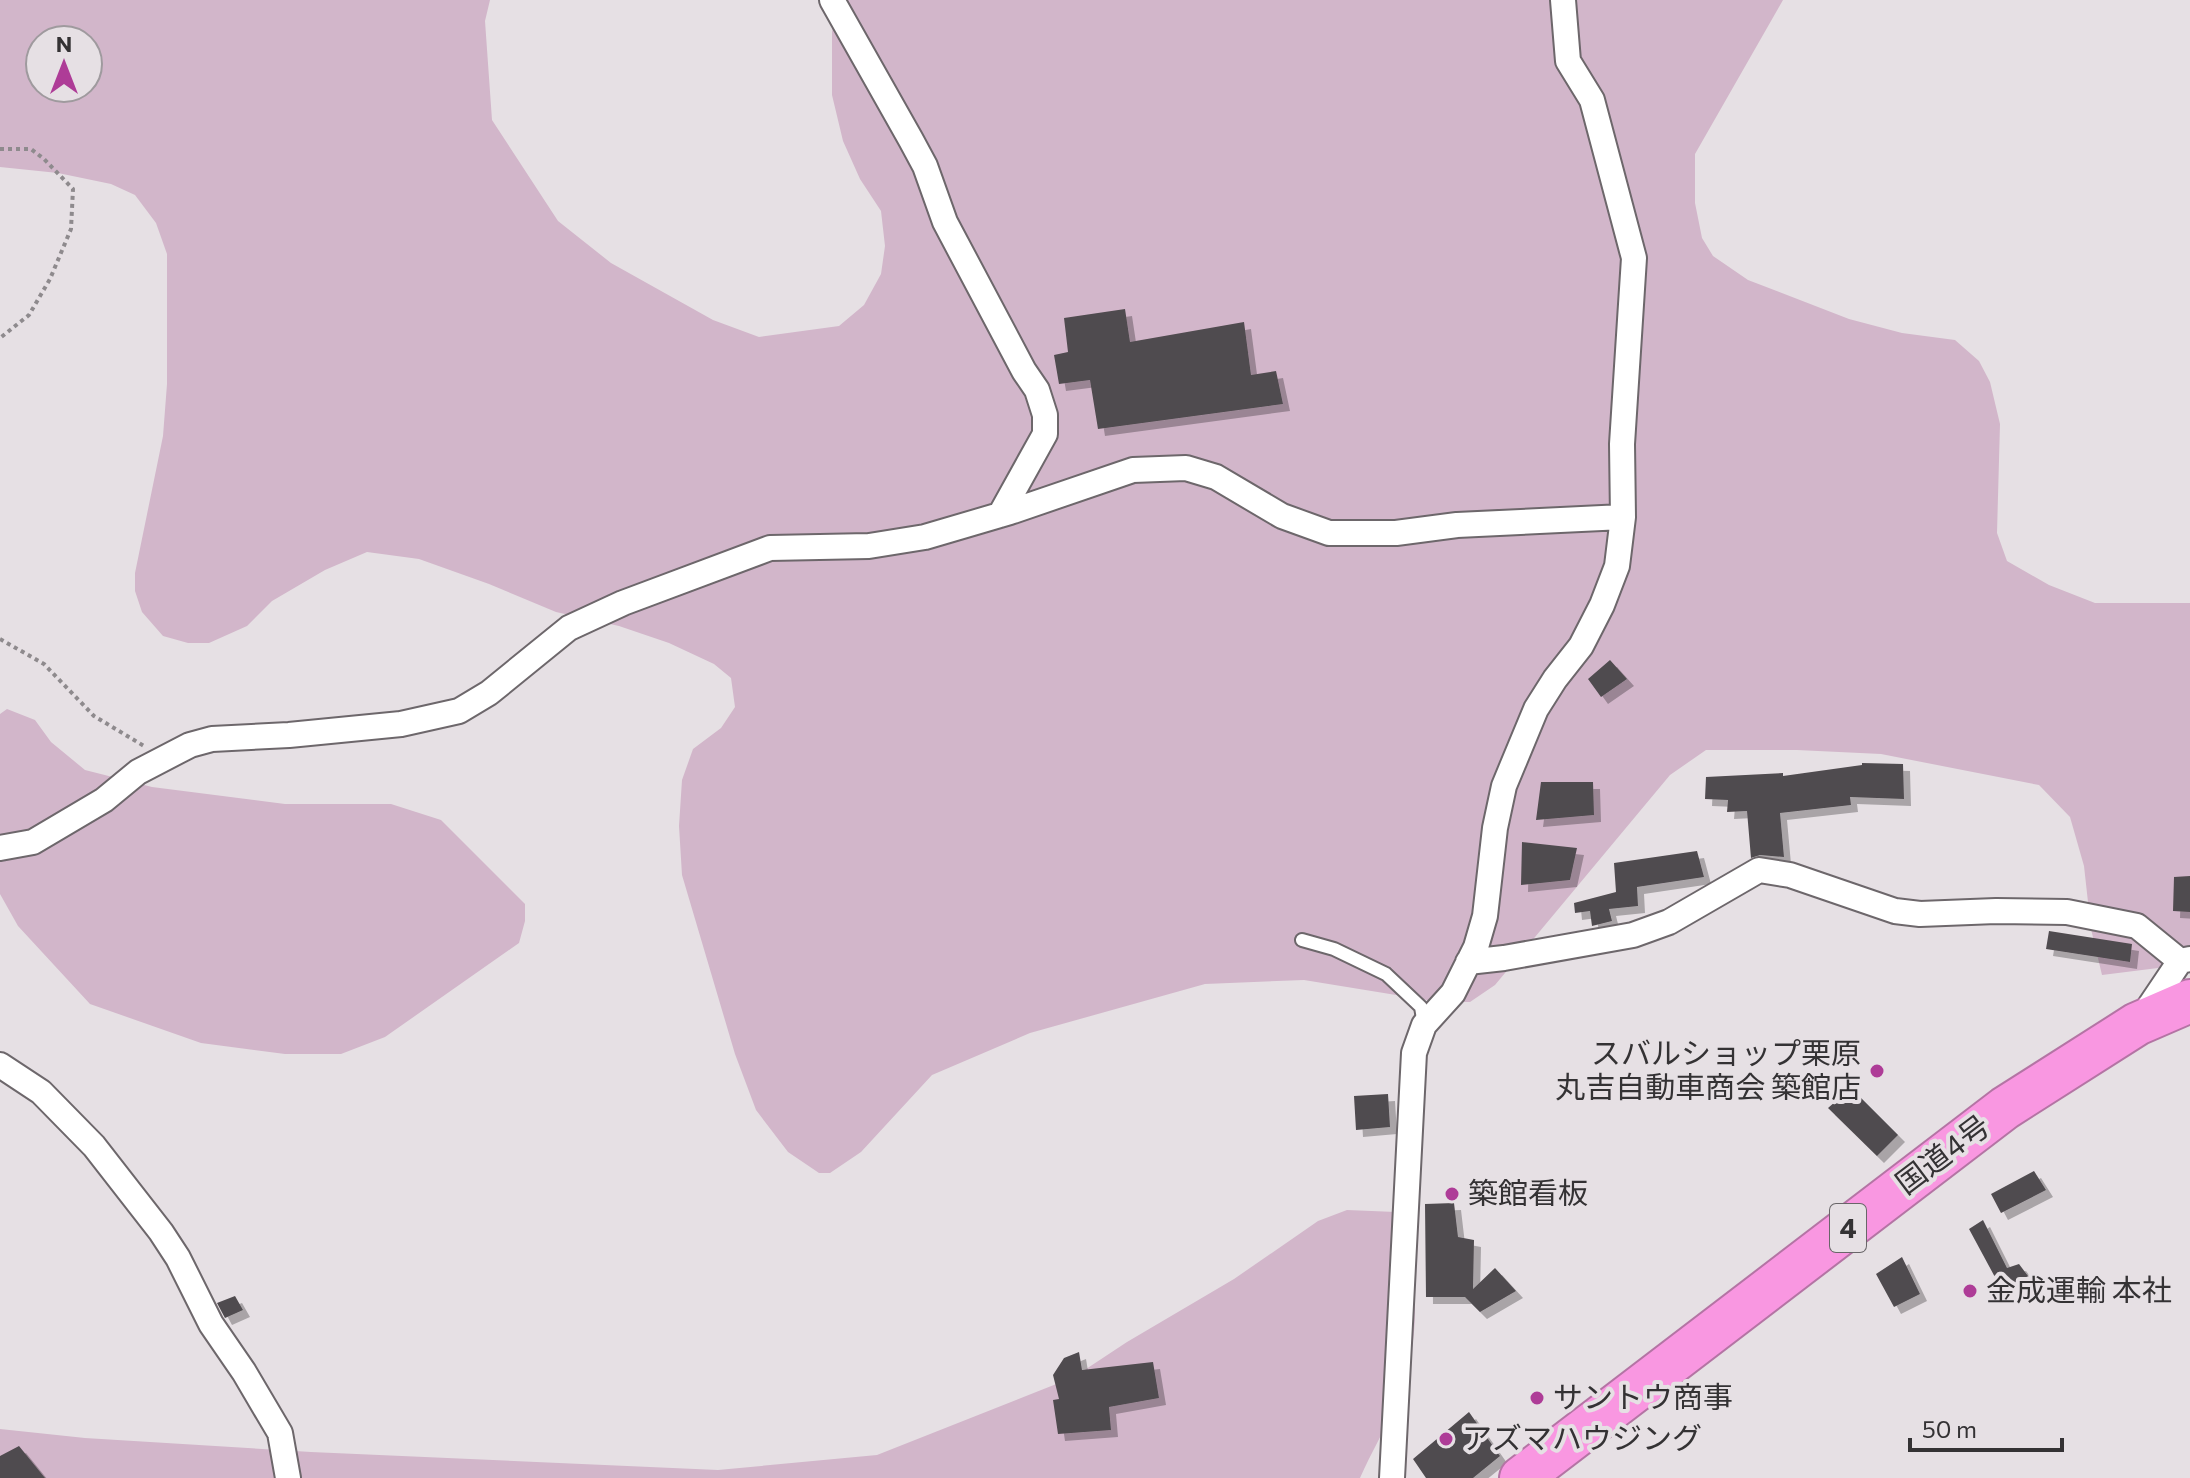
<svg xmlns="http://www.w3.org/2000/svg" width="2190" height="1478" viewBox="0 0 2190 1478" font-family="Commissioner,'Noto Sans JP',sans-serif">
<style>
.green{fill:#d2b6ca;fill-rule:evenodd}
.building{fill:#504b4f;filter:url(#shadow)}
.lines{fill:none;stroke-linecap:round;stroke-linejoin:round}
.lane-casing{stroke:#6d676b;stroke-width:16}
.street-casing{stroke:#6d676b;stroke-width:28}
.highway-casing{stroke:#b474a4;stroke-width:46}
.path{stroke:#8e8a8d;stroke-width:4;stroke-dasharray:4 4;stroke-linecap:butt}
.lane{stroke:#fff;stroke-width:12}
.street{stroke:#fff;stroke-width:24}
.highway{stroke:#f997e1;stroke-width:42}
.poi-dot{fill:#ae3c97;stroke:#e6e0e4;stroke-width:3}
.labels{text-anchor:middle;stroke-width:8;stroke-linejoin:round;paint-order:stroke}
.shield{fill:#e6e0e4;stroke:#696669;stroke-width:2}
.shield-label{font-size:28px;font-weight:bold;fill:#343234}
.poi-label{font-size:30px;fill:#343234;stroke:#e6e0e4;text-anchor:start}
.street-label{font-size:30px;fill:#343234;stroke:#e6e0e4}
</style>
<defs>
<filter id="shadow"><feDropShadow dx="7" dy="7" stdDeviation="0" flood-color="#0004"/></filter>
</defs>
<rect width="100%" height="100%" fill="#e6e0e4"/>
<path class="green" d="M 0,0 L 490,0 L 485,21 L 492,120 L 558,221 L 611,263 L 713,320 L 759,337 L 839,326 L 864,305 L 881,274 L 885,246 L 881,211 L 860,179 L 843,141 L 832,95 L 832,32 L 837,0 L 1783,0 L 1695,154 L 1695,203 L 1702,238 L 1713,256 L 1748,280 L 1849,319 L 1902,333 L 1955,340 L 1979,361 L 1990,382 L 2000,424 L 1997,533 L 2007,561 L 2049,585 L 2095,603 L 2190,603 L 2190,964 L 2102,975 L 2091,929 L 2084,866 L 2070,817 L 2039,785 L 1881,754 L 1797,750 L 1706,750 L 1670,775 L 1495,985 L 1470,1002 L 1439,1002 L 1304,980 L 1205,984 L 1030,1033 L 932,1075 L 861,1152 L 830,1173 L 819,1173 L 788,1152 L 756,1110 L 735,1054 L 682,875 L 679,826 L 682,780 L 693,749 L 721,728 L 735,707 L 731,678 L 714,664 L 669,643 L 619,626 L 556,612 L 489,584 L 419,559 L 367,552 L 325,570 L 272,601 L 247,626 L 209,643 L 188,643 L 163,636 L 142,612 L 135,591 L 135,573 L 163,436 L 167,384 L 167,254 L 156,223 L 135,195 L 111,184 L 58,173 L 0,167 ZM 40,40 L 88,40 L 88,88 L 40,88 Z
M 7,709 L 35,720 L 51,742 L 85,770 L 152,787 L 285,804 L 391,804 L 441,820 L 525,904 L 525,921 L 519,943 L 385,1037 L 341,1054 L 285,1054 L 201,1043 L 90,1004 L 18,926 L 0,894 L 0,714 Z
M 1347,1210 L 1396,1212 C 1420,1277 1423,1341 1395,1405 C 1385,1430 1371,1453 1360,1478 L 0,1478 L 0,1429 L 85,1438 L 311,1452 L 718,1470 L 877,1455 L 1074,1377 L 1127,1342 L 1234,1279 L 1318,1221 Z"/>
<path class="building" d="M 1125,309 L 1130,342 L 1244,322 L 1251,375 L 1276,371 L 1283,404 L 1098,429 L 1090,380 L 1059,384 L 1054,355 L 1068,352 L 1064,318 Z
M 1610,660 L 1627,679 L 1601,697 L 1588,679 Z
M 1862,763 L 1903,764 L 1904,799 L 1850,797 L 1851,805 L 1780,813 L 1784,857 L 1760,855 L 1751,858 L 1747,811 L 1727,812 L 1728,800 L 1705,799 L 1706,777 L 1783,773 L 1783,776 L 1862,765 Z
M 1541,782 L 1593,782 L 1594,815 L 1536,820 Z
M 1522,842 L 1577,848 L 1570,880 L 1521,885 Z
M 1697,851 L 1704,877 L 1637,887 L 1638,906 L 1609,909 L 1612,921 L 1592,926 L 1590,911 L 1575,913 L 1574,903 L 1616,892 L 1614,863 Z
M 2190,876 L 2190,912 L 2173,911 L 2174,877 Z
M 2049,931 L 2132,944 L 2130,962 L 2046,949 Z
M 1851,1088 L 1898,1135 L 1877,1156 L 1828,1108 Z
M 1388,1094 L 1390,1127 L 1356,1130 L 1354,1096 Z
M 2034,1171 L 2046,1190 L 2001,1213 L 1991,1194 Z
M 1454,1203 L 1458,1237 L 1474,1240 L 1473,1289 L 1495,1268 L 1516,1291 L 1480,1312 L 1465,1297 L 1426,1297 L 1425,1204 Z
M 1983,1220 L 2007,1268 L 2019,1264 L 2028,1276 L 2003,1292 L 1969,1229 Z
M 1902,1257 L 1920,1294 L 1894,1307 L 1876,1274 Z
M 235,1296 L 243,1310 L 225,1318 L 217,1303 Z
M 1079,1352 L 1082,1370 L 1153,1362 L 1159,1398 L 1109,1407 L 1111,1430 L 1058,1434 L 1053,1400 L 1059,1399 L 1053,1375 L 1064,1358 Z
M 1469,1412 L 1500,1456 L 1473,1478 L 1426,1478 L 1413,1459 Z
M 19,1446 L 45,1478 L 0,1478 L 0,1456 Z"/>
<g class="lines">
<g class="lane-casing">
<path id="lane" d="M 1302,940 L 1334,949 L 1386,974 L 1421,1007 L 1424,1025"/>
</g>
<g class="street-casing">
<path id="street" d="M 832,0 L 911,140 L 925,166 L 945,222 L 1024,371 L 1037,390 L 1045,415 L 1045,434 L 1000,515
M 0,848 L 33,842 L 104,800 L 138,772 L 190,745 L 212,739 L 289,735 L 401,724 L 459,711 L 489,693 L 569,628 L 623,603 L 770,548 L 869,546 L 925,537 L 1010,512 L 1133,470 L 1186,468 L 1216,477 L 1282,516 L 1329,533 L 1396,533 L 1457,525 L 1623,517
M 1468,962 L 1504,958 L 1633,935 L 1669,922 L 1759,870 L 1790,875 L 1895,911 L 1920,914 L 1996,911 L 2067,912 L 2137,926 L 2180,961
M 2143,1016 L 2180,961 L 2190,959
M 0,1065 L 41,1092 L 94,1146 L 161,1232 L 178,1258 L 211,1324 L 244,1372 L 280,1433 L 288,1478
M 1392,1478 L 1414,1053 L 1424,1025 L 1453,993 L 1476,947 L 1485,916 L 1495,828 L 1504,786 L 1536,709 L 1555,679 L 1581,646 L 1602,605 L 1617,566 L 1623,517 L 1622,444 L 1634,258 L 1592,100 L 1568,61 L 1563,0"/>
</g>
<g class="highway-casing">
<path id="highway" d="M 1521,1478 L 2005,1108 L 2137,1024 L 2190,1001"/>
</g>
<path class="path" d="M 0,149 L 31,149 L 44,159 L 73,189 L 71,229 L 50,279 L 29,315 L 0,338
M 0,639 L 44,664 L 94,716 L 144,746"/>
<use href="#lane" class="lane"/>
<use href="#street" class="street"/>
<use href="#highway" class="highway"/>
</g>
<g class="poi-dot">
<circle cx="1877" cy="1071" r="8"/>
<circle cx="1452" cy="1194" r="8"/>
<circle cx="1970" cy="1291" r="8"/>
<circle cx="1537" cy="1398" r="8"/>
<circle cx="1446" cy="1439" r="8"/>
</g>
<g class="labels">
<rect class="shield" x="1830" y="1204" width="36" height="48" rx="6"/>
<g class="shield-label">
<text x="1848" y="1238">4</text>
</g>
<g class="poi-label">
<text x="1861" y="1064" text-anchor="end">スバルショップ栗原<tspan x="1861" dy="34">丸吉自動車商会 築館店</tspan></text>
<text x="1468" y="1204">築館看板</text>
<text x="1986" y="1301">金成運輸 本社</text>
<text x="1553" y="1408">サントウ商事</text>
<text x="1462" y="1449">アズマハウジング</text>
</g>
<g class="street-label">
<text transform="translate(1943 1155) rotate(-37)" y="10">国道4号</text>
</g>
</g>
<g transform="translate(64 64)"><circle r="38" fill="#e6e0e4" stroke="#9f9a9e" stroke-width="2"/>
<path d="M0-6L14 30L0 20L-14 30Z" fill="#ae3c97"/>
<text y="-12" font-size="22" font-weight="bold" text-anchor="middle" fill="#343234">N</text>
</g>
<path d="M1910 1438v12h152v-12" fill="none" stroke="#343234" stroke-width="4"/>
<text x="1922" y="1438" font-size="24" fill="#343234" stroke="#e6e0e4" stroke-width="6" paint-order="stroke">50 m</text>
</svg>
